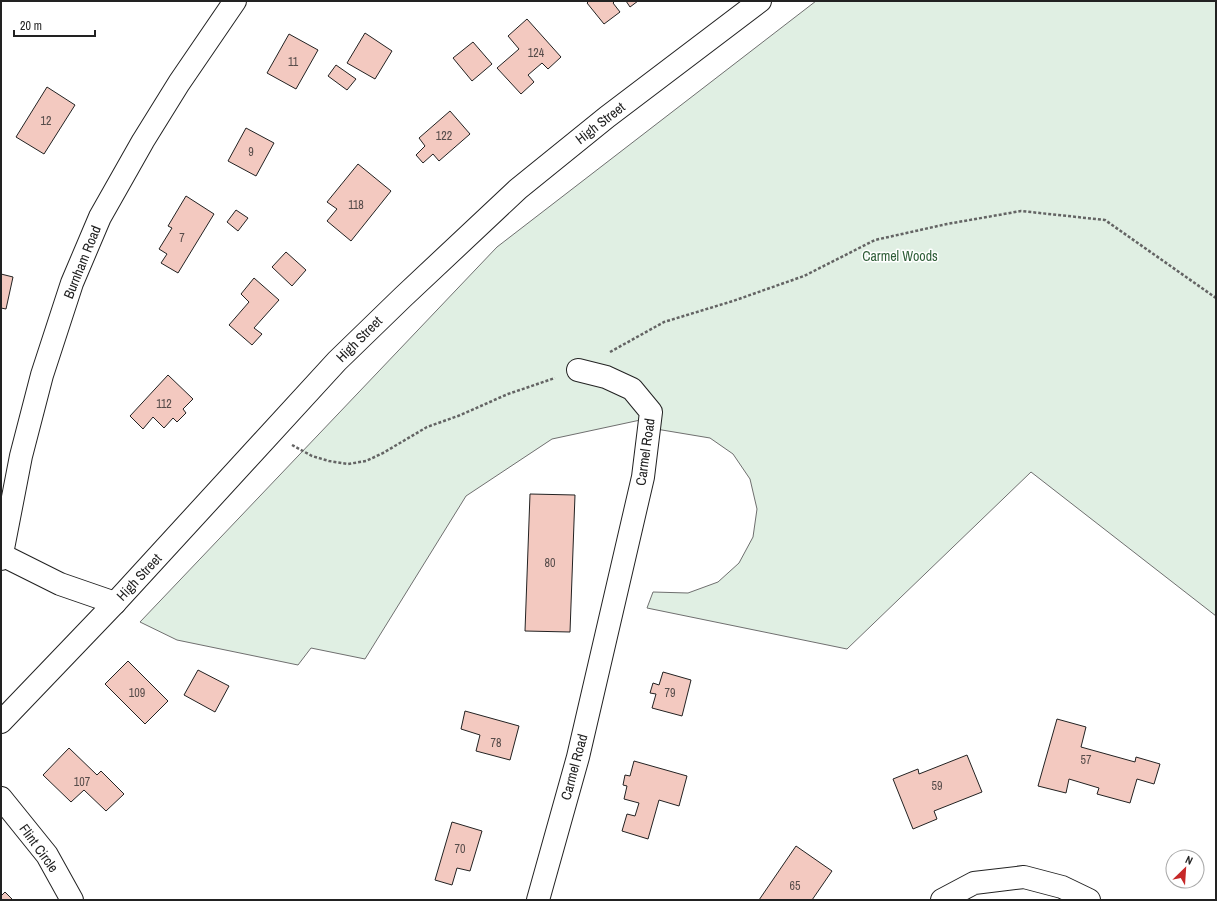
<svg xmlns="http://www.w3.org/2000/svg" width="1217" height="901" viewBox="0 0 1217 901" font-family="'Archivo Narrow',sans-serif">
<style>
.green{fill:#e0efe3;stroke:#6f6f6f}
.building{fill:#f3c9c0;stroke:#222}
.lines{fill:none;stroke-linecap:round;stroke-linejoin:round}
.minor-casing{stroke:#222;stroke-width:24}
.major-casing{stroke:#222;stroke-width:24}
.path{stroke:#646464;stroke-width:2.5;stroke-dasharray:3 2;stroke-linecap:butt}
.minor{stroke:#fff;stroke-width:22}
.major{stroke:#fff;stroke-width:22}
.labels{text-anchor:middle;stroke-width:3;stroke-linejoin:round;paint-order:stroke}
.number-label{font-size:12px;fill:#564c4a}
.street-label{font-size:14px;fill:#222;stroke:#fff}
.park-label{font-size:14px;fill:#2f5e38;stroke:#fff}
</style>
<rect width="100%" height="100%" fill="#fff"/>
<path class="green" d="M 816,1 L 1216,1 L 1216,616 L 1031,472 L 847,649 L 647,608 L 653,592 L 688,593 L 718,582 L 739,563 L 753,537 L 757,509 L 750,479 L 733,454 L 710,438 L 644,427 L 645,419 L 552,439 L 466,496 L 365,659 L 311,648 L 298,665 L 177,640 L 140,622 L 497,247 Z"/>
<path class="building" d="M 589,1 L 615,1 L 613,3 L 620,12 L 604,24 L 587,3 Z
M 626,1 L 638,1 L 630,7 Z
M 527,19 L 561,57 L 548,69 L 542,63 L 528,75 L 534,82 L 521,94 L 497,68 L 519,49 L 508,36 Z
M 365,33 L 392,51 L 375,79 L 347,63 Z
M 289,34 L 318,50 L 296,89 L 267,73 Z
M 473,42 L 492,64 L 472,81 L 453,58 Z
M 336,65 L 356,79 L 347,90 L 328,76 Z
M 47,87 L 75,105 L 44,154 L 16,137 Z
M 450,111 L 470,134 L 439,161 L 433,154 L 423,163 L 416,155 L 425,146 L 419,138 Z
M 246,128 L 274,143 L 256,176 L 228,161 Z
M 358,164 L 391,191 L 351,241 L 327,221 L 337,209 L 327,202 Z
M 186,196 L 214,214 L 178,273 L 161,263 L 167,254 L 159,249 L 172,228 L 168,226 Z
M 236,210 L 248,218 L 238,231 L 227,222 Z
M 286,252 L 306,270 L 292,286 L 272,267 Z
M 1,274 L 13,277 L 6,309 L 1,308 Z
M 254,278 L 279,300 L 254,328 L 262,334 L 252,345 L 229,325 L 249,302 L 241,294 Z
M 168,375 L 193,399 L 183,409 L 186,413 L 177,422 L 173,418 L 164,428 L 153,417 L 143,429 L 130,416 Z
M 530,494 L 575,495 L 570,632 L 525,631 Z
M 128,661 L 168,701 L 145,724 L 105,684 Z
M 198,670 L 229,686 L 215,712 L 184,695 Z
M 663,672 L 691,680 L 682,716 L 652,708 L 656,694 L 650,693 L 653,683 L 659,685 Z
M 465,711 L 519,726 L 510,760 L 476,751 L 480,735 L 461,729 Z
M 1057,719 L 1086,727 L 1081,747 L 1135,762 L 1136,757 L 1160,764 L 1154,784 L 1137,779 L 1130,803 L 1097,794 L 1099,788 L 1069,779 L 1066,793 L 1038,786 Z
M 69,748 L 97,775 L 101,771 L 124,794 L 106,811 L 84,790 L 71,802 L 43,775 Z
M 967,755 L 982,792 L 934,811 L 937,819 L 913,829 L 893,779 L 918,769 L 919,774 Z
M 634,761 L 687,776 L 679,806 L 659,800 L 648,839 L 622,831 L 627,814 L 635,816 L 639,803 L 624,799 L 627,786 L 623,785 L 625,775 L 630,776 Z
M 452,822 L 482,831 L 470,871 L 457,868 L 452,885 L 435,880 Z
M 796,846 L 832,871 L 812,900 L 759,900 Z
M 5,892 L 13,900 L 1,900 L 1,894 L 2,895 Z"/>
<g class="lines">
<g class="minor-casing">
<path id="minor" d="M 2,555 L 60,584 L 115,603
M 1,559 L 21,456 L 42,375 L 72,283 L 100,217 L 143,141 L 179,83 L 235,1
M 1,798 L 47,855 L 72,900
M 538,900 L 578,757 L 643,477 L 651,412 L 632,389 L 606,377 L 578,370
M 942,900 L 974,883 L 1024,877 L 1062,887 L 1089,900"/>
</g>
<g class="major-casing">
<path id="major" d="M 1,722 L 115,603 L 337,361 L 403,297 L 518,189 L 607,117 L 760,1"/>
</g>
<path class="path" d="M 610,352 L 664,322 L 733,301 L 804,276 L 875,240 L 947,224 L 1021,211 L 1105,220 L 1216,298
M 292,445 L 312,456 L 329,461 L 348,464 L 366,461 L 383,453 L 427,427 L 458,416 L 508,394 L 555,378"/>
<use href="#minor" class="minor"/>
<use href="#major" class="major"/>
</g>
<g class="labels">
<g class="number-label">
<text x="536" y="57">124</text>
<text x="293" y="66">11</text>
<text x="46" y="125">12</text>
<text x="444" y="140">122</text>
<text x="251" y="156">9</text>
<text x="356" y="209">118</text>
<text x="182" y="242">7</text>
<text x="164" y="408">112</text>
<text x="550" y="567">80</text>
<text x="137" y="697">109</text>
<text x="670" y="697">79</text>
<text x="496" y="747">78</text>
<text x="1086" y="764">57</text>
<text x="82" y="786">107</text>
<text x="937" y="790">59</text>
<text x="460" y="853">70</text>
<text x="795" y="890">65</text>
</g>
<g class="street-label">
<text transform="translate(600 123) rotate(-38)" y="5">High Street</text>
<text transform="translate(82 262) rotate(-68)" y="5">Burnham Road</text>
<text transform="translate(359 339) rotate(-45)" y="5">High Street</text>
<text transform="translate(645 452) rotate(-82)" y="5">Carmel Road</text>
<text transform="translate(139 577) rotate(-47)" y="5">High Street</text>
<text transform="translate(574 767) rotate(-75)" y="5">Carmel Road</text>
<text transform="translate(39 848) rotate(54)" y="5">Flint Circle</text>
</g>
<g class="park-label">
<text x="900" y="261">Carmel Woods</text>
</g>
</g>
<rect width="1217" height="901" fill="none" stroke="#222222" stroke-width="4"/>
<g transform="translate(1185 869) rotate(25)"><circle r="19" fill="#ffffff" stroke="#a7a7a7"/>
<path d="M0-3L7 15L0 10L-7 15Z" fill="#c62828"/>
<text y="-6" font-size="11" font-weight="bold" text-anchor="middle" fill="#222222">N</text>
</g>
<path d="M14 30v6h81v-6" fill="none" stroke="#222222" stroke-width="2"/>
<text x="20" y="30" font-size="12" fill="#222222" stroke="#ffffff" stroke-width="3" paint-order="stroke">20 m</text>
</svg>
